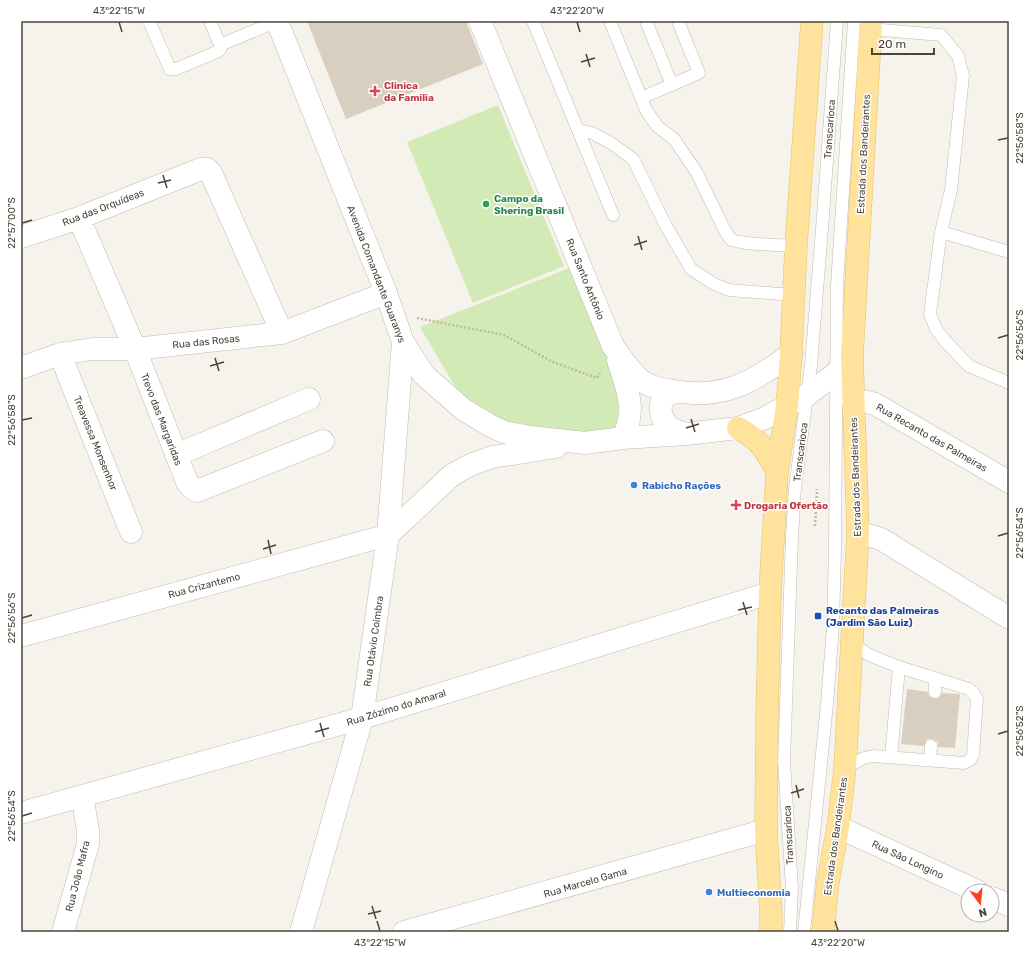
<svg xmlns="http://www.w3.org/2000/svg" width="1030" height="953" viewBox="0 0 1030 953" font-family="Rubik,sans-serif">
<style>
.green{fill:#d2eab5}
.building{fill:#d8cfc1}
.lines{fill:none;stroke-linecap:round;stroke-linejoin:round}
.service-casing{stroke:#c2bbae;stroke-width:13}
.minor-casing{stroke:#c2bbae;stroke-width:23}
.tertiary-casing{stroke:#c2bbae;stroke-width:23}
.primary-casing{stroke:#e6c16a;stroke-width:23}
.path{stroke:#c4b79f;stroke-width:2.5;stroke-dasharray:2 2;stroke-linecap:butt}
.service{stroke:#fff;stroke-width:12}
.minor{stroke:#fff;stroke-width:22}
.tertiary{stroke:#fff;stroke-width:22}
.primary{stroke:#ffe39c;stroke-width:22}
.ticks{fill:none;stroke:#4b4439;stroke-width:1.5}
.health-dot{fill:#e0444e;stroke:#fff;stroke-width:1.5}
.leisure-dot{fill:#2e9e5b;stroke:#fff;stroke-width:1.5}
.shop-dot{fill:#3f7fe0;stroke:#fff;stroke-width:1.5}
.transit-dot{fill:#1a4fb4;stroke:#fff;stroke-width:1.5}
.labels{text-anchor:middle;stroke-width:3;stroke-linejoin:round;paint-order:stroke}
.health-label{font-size:10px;font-weight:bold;fill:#be3a42;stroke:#fff;text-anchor:start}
.street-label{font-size:10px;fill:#4b4439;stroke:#fff}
.leisure-label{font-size:10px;font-weight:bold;fill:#27864d;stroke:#fff;text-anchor:start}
.shop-label{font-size:10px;font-weight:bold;fill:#366cbe;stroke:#fff;text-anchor:start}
.transit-label{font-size:10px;font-weight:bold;fill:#164399;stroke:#fff;text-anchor:start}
.neatline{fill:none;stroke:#4b4439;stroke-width:1.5}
.ticks-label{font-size:10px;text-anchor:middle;fill:#4b4439}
</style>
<rect width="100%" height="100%" fill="#f6f3ec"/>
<path class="green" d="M 498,105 L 564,266 L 473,303 L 407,142 Z
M 572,267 L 611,354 L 624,413 L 615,433 L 581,433 L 539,429 L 500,420 L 461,397 L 420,327 Z"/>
<path class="building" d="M 307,21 L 466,21 L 483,64 L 346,119 Z
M 907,689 L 928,692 L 929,696 L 935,699 L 939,698 L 942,693 L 960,694 L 955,748 L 938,747 L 938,742 L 932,739 L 927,739 L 924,746 L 901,744 Z"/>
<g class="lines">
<g class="service-casing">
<path id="service" d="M 149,21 L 170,69 L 176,69 L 219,51 L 221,48 L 220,45
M 210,21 L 220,45 L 278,21
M 533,21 L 613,215
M 610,21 L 646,110 L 657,126 L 674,139 L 697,173 L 724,229 L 731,240 C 753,246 774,244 796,246
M 646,21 L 672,85
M 870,29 L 941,35 L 958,56 L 963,76 L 951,190 L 941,232 L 1009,252
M 641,98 L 699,73 L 678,21
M 578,130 L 592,133 L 611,143 L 633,159 L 666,226 L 691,269 L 714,284 L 729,290 L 794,295
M 941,232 L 930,314 L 936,329 L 946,342 L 969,366 L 1009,383
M 935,692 L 935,678
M 891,757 L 899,667
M 930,760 L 931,746
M 845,768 L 864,758 L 873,756 L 964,763 L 970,760 L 973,755 L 977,699 L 974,694 L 969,689 L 899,667 L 869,655 L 851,642
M 790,932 L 792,888 L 784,761 L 792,537 L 795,488 L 811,365 L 823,216 L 837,21
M 804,932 L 827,704 L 833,626 L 835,548 L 837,285 L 854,21"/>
</g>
<g class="minor-casing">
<path id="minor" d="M 79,218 L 135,349 L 187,482 L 192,488 L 197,491 L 323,441
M 21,237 L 79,218 L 201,169 L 207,169 L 211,173 L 282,333
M 60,354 L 131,532
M 21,368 L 60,354 L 92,349 L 135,349 L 282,333 L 386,293
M 852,400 L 867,402 L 875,404 L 1009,482
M 176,455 L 309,399
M 858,532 L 881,539 L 1009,618
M 21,636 L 388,535
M 21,813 L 362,718 L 770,593
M 838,827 L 977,891
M 992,898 L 1009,905
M 63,932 L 88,844 L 88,830 L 82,796
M 301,932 L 362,718 L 388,535 L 403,342
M 404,932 L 766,830"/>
</g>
<g class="tertiary-casing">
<path id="tertiary" d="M 277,21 L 386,293 L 403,342 L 424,375 L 464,410 L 491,426 L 504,432 L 530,437 L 585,443 L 623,438 L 686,434 L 738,428 L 765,418 L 807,395 L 835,374 L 852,356
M 480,21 L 613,346 C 622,358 630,372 642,381 C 652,388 662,389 674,391 C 722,400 754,382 791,354
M 618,360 C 627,389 637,408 623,438
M 676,392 C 672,393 667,395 664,398 C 657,407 662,422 671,428 C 675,431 681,432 686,434
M 388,535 L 452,475 L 470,465 L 492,457 L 556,447"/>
</g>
<g class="primary-casing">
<path id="primary" d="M 738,428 C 759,439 767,451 777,472
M 771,932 L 771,913 L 766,830 L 767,716 L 770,593 L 777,472 L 787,406 L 791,354 L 796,246 L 812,21
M 823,932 L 828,882 L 838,827 L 845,768 L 858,532 L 852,356 L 871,21"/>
</g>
<path class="path" d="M 417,318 L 504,335 L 553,362 L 597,378 L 600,373
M 815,526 L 817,489"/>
<use href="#service" class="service"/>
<use href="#minor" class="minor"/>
<use href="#tertiary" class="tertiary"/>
<use href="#primary" class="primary"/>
</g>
<path class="ticks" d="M 119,22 L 122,32M 577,22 L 580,32M 586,54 L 590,67M 581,62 L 595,58M 998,140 L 1008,138M 163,175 L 167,188M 158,183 L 171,180M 22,223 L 32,220M 638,236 L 642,250M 634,245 L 647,241M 998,338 L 1008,335M 215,358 L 219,371M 210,366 L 224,362M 691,419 L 695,432M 22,420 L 32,418M 686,428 L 699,424M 998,536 L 1008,533M 268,540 L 271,554M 263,549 L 276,545M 743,602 L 747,615M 738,610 L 752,607M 22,618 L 32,615M 320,723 L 324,737M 315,732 L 329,728M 998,734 L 1008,731M 796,785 L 799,798M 791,793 L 804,789M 22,816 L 32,813M 372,906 L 376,919M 368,914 L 381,911M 377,921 L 380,931M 835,921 L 838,931"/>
<g class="health-dot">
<path d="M373 85h4v4h4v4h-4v4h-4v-4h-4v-4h4z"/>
<path d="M734 499h4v4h4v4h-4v4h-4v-4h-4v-4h4z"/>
</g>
<circle class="leisure-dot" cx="486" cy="204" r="4"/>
<g class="shop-dot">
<circle cx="634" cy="485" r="4"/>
<circle cx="709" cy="892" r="4"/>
</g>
<rect class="transit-dot" x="814" y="612" width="8" height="8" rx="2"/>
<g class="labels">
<g class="health-label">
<text x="384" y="89">Clinica<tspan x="384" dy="12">da Familia</tspan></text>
<text x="744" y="509">Drogaria Ofertão</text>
</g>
<g class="street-label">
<text transform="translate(829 129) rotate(-86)" y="4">Transcarioca</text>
<text transform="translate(863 154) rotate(-87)" y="4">Estrada dos Bandeirantes</text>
<text transform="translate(103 207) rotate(-21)" y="4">Rua das Orquídeas</text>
<text transform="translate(377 274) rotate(69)" y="4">Avenida Comandante Guaranys</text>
<text transform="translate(586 279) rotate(68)" y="4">Rua Santo Antônio</text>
<text transform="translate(206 341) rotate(-6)" y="4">Rua das Rosas</text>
<text transform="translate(162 419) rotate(69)" y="4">Trevo das Margaridas</text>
<text transform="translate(932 437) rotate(30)" y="4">Rua Recanto das Palmeiras</text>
<text transform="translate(96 443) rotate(68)" y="4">Treavessa Monsenhor</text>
<text transform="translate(800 452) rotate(-83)" y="4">Transcarioca</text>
<text transform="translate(855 477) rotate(-92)" y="4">Estrada dos Bandeirantes</text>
<text transform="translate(204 585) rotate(-15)" y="4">Rua Crizantemo</text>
<text transform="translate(373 641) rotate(-82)" y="4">Rua Otávio Coimbra</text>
<text transform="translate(396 707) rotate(-17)" y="4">Rua Zózimo do Amaral</text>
<text transform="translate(788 835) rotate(-93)" y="4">Transcarioca</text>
<text transform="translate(835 836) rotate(-82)" y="4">Estrada dos Bandeirantes</text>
<text transform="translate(908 859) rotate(25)" y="4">Rua São Longino</text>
<text transform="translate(77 876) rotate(-76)" y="4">Rua João Mafra</text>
<text transform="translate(585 882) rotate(-16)" y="4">Rua Marcelo Gama</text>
</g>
<g class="leisure-label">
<text x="494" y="202">Campo da<tspan x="494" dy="12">Shering Brasil</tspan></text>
</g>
<g class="shop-label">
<text x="642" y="489">Rabicho Rações</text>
<text x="717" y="896">Multieconomia</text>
</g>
<g class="transit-label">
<text x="826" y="614">Recanto das Palmeiras<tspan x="826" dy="12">(Jardim São Luiz)</tspan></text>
</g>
</g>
<rect width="1030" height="953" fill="none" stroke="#ffffff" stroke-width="44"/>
<g transform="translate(980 903) rotate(164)"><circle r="19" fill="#ffffff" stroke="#b7b4b0"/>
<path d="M0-3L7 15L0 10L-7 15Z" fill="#fc3f1d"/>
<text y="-6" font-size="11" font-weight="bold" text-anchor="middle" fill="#4b4439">N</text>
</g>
<path d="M872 48v6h62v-6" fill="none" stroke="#4b4439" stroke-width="2"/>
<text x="878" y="48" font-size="12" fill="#4b4439" stroke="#ffffff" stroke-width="3" paint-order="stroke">20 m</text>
<rect x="22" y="22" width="986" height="909" class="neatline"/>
<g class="ticks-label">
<text x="119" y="14">43°22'15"W</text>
<text x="577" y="14">43°22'20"W</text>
<text transform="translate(1019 138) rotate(-90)" y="4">22°56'58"S</text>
<text transform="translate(11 223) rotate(-90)" y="4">22°57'00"S</text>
<text transform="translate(1019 335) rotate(-90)" y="4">22°56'56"S</text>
<text transform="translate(11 420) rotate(-90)" y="4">22°56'58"S</text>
<text transform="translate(1019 533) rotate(-90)" y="4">22°56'54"S</text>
<text transform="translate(11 618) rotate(-90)" y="4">22°56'56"S</text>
<text transform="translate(1019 731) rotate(-90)" y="4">22°56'52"S</text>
<text transform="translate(11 816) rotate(-90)" y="4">22°56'54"S</text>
<text x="380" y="946">43°22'15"W</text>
<text x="838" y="946">43°22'20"W</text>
</g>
</svg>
